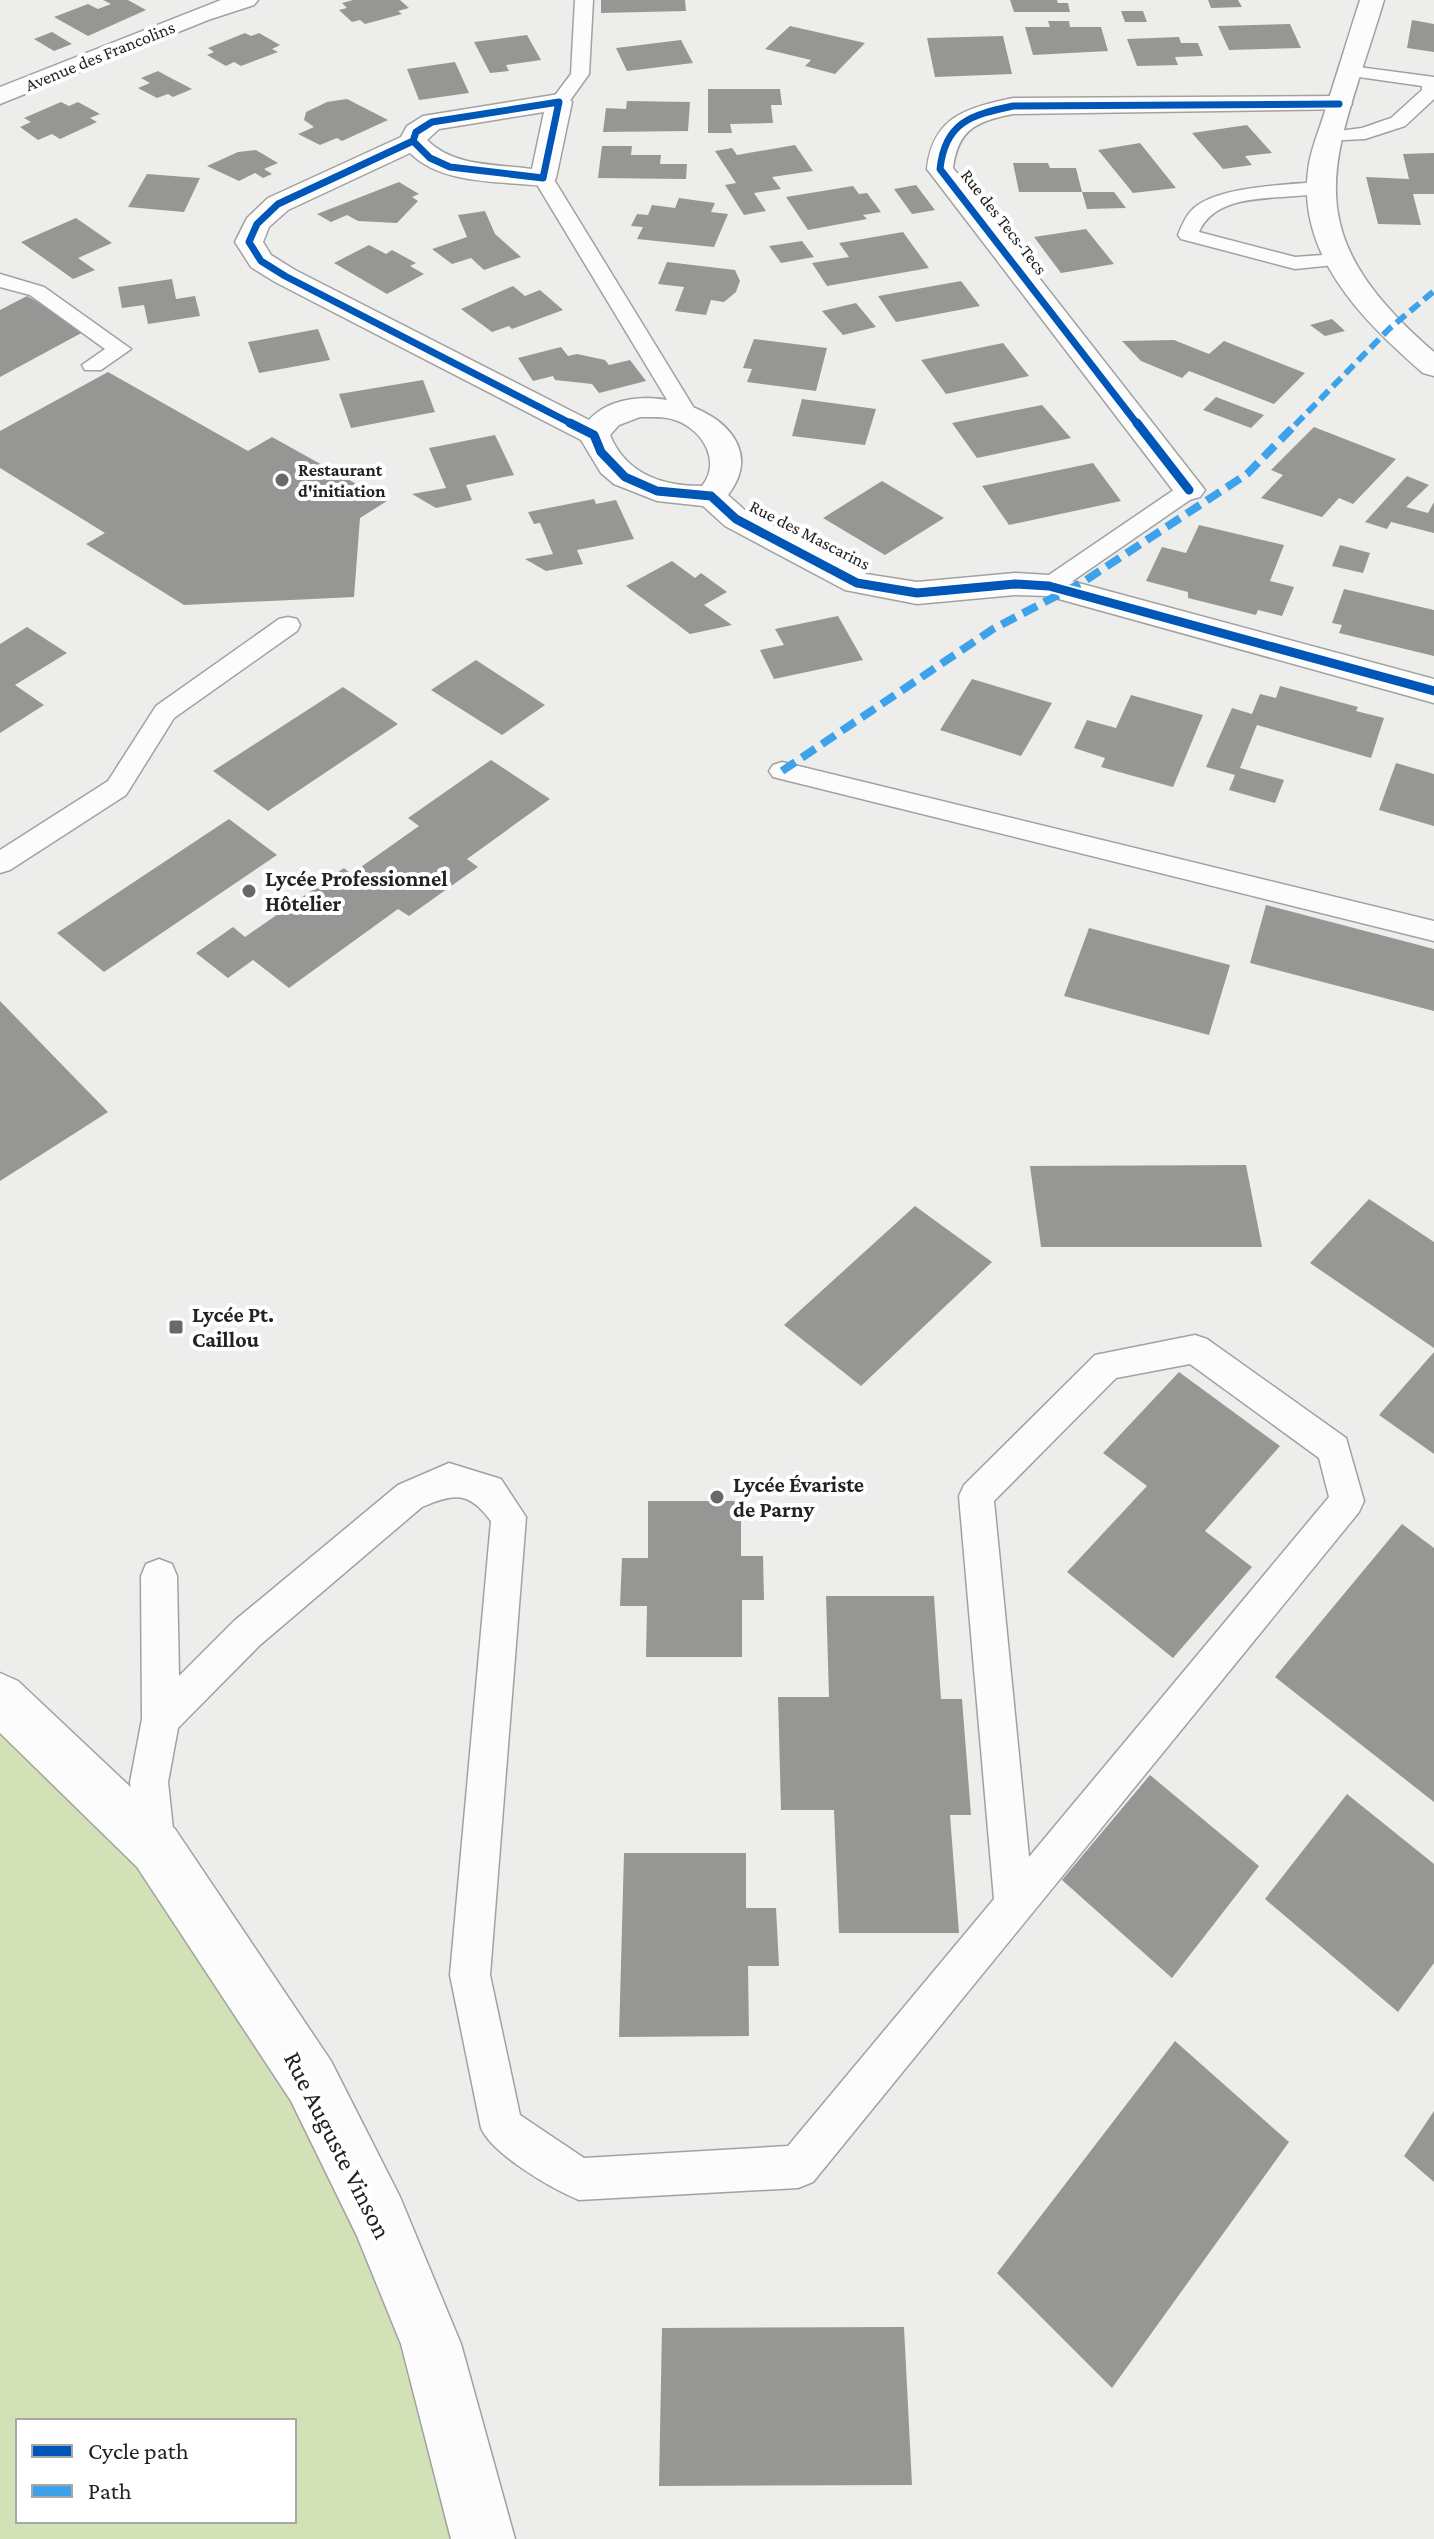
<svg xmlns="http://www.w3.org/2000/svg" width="1434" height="2539" viewBox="0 0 1434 2539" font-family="'Crimson Pro',serif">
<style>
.green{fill:#d3e1b7;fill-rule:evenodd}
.building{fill:#969795}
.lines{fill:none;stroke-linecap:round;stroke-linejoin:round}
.service-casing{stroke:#a1a2a0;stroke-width:3}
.minor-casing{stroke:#a1a2a0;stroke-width:3}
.tertiary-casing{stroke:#a1a2a0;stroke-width:3}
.secondary-casing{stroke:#a1a2a0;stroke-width:3}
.service{fill:#fcfcfc;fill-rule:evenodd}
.minor{fill:#fcfcfc;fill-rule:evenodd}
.tertiary{fill:#fcfcfc;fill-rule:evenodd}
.secondary{fill:#fcfcfc;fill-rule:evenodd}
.quiet-far1{stroke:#3ea2ea;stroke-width:6;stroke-dasharray:12 6;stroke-linecap:butt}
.quiet{stroke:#3ea2ea;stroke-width:8;stroke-dasharray:16 8;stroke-linecap:butt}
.cycleway-far1-casing{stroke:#fff;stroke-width:10}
.cycleway-casing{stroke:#fff;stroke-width:13}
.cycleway-far1{stroke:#0057b8;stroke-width:7}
.cycleway{stroke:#0057b8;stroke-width:9}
.poi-dot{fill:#696968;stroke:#fff;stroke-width:3}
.labels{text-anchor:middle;stroke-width:8;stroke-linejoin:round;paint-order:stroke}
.far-street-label{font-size:18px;fill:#222221;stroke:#fff}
.far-poi-label{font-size:18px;font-weight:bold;fill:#222221;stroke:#fff;text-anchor:start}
.poi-label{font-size:22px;font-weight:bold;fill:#222221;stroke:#fff;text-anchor:start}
.near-street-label{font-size:26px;fill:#222221;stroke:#fff}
</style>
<rect width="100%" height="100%" fill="#edeeeb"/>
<path class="green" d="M 0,1698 L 311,2081 L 483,2539 L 0,2539 ZM 18,2421 L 294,2421 L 294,2521 L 18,2521 Z"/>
<path class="building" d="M 103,0 L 128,0 L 146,10 L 88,36 L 54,17 L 88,4 L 98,9 L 111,4 Z
M 353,0 L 400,0 L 409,8 L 398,11 L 402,14 L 365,24 L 360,20 L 352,22 L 339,10 L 347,8 L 342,3 Z
M 601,0 L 685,0 L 686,11 L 601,13 Z
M 1010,0 L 1057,0 L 1058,3 L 1068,3 L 1070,12 L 1014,12 Z
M 1208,0 L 1238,0 L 1242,7 L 1211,8 Z
M 1121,11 L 1143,11 L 1147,22 L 1125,22 Z
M 1412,20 L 1434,24 L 1434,52 L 1407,48 Z
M 1048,21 L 1069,21 L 1070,27 L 1101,27 L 1108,51 L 1033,55 L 1025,27 L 1050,27 Z
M 1290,24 L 1301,48 L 1229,50 L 1218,26 Z
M 790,26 L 865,43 L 835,74 L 805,66 L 811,60 L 765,49 Z
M 52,32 L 72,44 L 54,51 L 34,39 Z
M 245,33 L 251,36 L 259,33 L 280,45 L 272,49 L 278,52 L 241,66 L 234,62 L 226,66 L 207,55 L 214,52 L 208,48 Z
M 527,35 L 541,60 L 506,65 L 509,71 L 490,73 L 474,42 Z
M 1003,36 L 1012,74 L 935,77 L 927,38 Z
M 1179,37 L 1181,43 L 1198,43 L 1203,56 L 1175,57 L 1178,65 L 1137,66 L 1127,39 Z
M 681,40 L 693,63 L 627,71 L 616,48 Z
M 455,62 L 469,93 L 419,100 L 407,69 Z
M 158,71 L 167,76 L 192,89 L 173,97 L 168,94 L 157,98 L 138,88 L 150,83 L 141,78 Z
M 708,89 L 780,89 L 782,105 L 771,105 L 773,123 L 730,124 L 732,133 L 708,133 Z
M 347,99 L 388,120 L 342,141 L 337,138 L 320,145 L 298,134 L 314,127 L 304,120 L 306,112 L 327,102 Z
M 627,101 L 690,102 L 688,131 L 603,132 L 606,108 L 626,109 Z
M 61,102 L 69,106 L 78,102 L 100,114 L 90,118 L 97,122 L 60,139 L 52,134 L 38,140 L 20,127 L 31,122 L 24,118 Z
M 1247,125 L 1272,153 L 1245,156 L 1252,165 L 1223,169 L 1192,133 Z
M 1140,143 L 1176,188 L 1133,193 L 1098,150 Z
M 795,145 L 813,171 L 772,177 L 781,189 L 754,193 L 766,211 L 744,215 L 725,185 L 736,183 L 715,151 L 732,148 L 737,155 Z
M 602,146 L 632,146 L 631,155 L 661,155 L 660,164 L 687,164 L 686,179 L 598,178 Z
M 256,150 L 278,163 L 264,169 L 272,174 L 263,178 L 255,173 L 239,181 L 207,166 L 238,152 Z
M 1434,153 L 1434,194 L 1413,194 L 1421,225 L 1378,224 L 1366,177 L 1409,179 L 1403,154 Z
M 1013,163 L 1048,163 L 1050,168 L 1076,168 L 1082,192 L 1114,192 L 1126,208 L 1087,209 L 1082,192 L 1019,192 Z
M 147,174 L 173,176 L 200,178 L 184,212 L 128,207 Z
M 399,182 L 419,194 L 412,197 L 418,201 L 397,223 L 358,221 L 347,215 L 331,222 L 317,214 Z
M 916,185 L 935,210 L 912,214 L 894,189 Z
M 853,186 L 859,194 L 867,193 L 881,212 L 863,215 L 867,219 L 808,230 L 786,197 Z
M 679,198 L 715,203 L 711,212 L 728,214 L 714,247 L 637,239 L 643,227 L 631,226 L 637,214 L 648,215 L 652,205 L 675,208 Z
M 485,211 L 495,234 L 521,257 L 484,270 L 471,258 L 452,264 L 432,249 L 467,237 L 458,215 Z
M 76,218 L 112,243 L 78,258 L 95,270 L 73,279 L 21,242 Z
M 1086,229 L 1114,264 L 1061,273 L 1034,237 Z
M 903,232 L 929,268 L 827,286 L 812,263 L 849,257 L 839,243 Z
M 802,241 L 814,257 L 781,263 L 769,246 Z
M 369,245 L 386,254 L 392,250 L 416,263 L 410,266 L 424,274 L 387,294 L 334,263 Z
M 667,262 L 735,270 L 740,281 L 736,292 L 724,302 L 711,300 L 706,315 L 675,311 L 684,287 L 658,284 Z
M 172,279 L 176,299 L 195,296 L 200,316 L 148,324 L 144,305 L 122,308 L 118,287 Z
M 961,281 L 980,306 L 896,322 L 878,296 Z
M 513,286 L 525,296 L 540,290 L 563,310 L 512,329 L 509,326 L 492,332 L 461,309 Z
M 27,296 L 87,330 L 0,377 L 0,310 Z
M 856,303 L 876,327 L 843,335 L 822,311 Z
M 1332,319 L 1345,331 L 1325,336 L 1310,325 Z
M 318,329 L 330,360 L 259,373 L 248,342 Z
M 754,339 L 827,348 L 816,391 L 747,382 L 752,369 L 743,368 Z
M 1174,340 L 1209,354 L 1224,341 L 1305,373 L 1274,404 L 1189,371 L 1182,378 L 1141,361 L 1122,341 Z
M 1003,343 L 1029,376 L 946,394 L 921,360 Z
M 561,347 L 568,356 L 577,354 L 605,360 L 609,365 L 630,360 L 646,381 L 599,393 L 592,384 L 555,380 L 553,376 L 533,381 L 518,358 Z
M 108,372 L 248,451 L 272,437 L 387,501 L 360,518 L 354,597 L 184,605 L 86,544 L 105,533 L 0,468 L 0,431 Z
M 423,380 L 435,412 L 351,428 L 339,394 Z
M 1216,397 L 1237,405 L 1264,415 L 1251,428 L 1203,410 Z
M 802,399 L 876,409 L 865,445 L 792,436 Z
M 1042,405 L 1071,438 L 977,458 L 952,423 Z
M 1314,427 L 1396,459 L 1353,504 L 1339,498 L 1322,517 L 1261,498 L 1283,475 L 1271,470 Z
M 495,435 L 514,475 L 466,485 L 472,500 L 436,508 L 412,494 L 446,488 L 429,448 Z
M 1093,463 L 1121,501 L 1009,525 L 982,486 Z
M 1407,476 L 1429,485 L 1406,507 L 1428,513 L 1434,502 L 1434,533 L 1391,522 L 1387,529 L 1365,522 Z
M 882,481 L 944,518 L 885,555 L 823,518 Z
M 594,499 L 596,504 L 616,500 L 634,539 L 577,550 L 583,564 L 546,571 L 525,559 L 553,554 L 540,523 L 534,524 L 528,512 Z
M 1199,525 L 1284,545 L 1270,581 L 1294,587 L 1282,616 L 1258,610 L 1256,615 L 1188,598 L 1188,592 L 1146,581 L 1162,547 L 1186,553 Z
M 1340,545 L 1370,553 L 1363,573 L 1332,566 Z
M 672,561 L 695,578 L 701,573 L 727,592 L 704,605 L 732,625 L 690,634 L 626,586 Z
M 1344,589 L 1434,610 L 1434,656 L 1339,633 L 1342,625 L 1332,623 Z
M 838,616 L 863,660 L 774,679 L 760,650 L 784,645 L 775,629 Z
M 27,627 L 67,653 L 15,685 L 44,705 L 0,733 L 0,644 Z
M 476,660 L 545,705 L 502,735 L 431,690 Z
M 972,679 L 1052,703 L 1021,756 L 940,730 Z
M 1280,686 L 1358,707 L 1356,711 L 1384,718 L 1371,758 L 1257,725 L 1240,768 L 1284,780 L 1275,803 L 1229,790 L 1235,775 L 1206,767 L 1232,708 L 1252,714 L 1260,694 L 1276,698 Z
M 343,687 L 398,724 L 268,811 L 213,771 Z
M 1131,695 L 1203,715 L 1173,787 L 1101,767 L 1105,758 L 1074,748 L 1087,720 L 1116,728 Z
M 491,760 L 550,799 L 467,859 L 478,867 L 409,916 L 398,909 L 289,988 L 253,960 L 228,978 L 196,953 L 233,927 L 245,937 L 344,868 L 351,874 L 419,826 L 408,818 Z
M 1396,763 L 1434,774 L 1434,826 L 1379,810 Z
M 229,819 L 277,855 L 104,972 L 57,933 Z
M 1266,905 L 1434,949 L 1434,1011 L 1250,963 Z
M 1089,928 L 1230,965 L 1209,1035 L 1064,996 Z
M 0,1001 L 108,1112 L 0,1181 Z
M 1246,1165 L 1262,1247 L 1041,1247 L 1030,1166 Z
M 1369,1199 L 1434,1242 L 1434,1348 L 1310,1263 Z
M 915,1206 L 992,1262 L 861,1386 L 784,1325 Z
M 1434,1352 L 1434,1454 L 1379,1415 Z
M 1179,1372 L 1280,1446 L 1205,1531 L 1252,1567 L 1173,1658 L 1067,1572 L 1147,1486 L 1103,1453 Z
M 648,1501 L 741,1501 L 741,1556 L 763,1556 L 764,1600 L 742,1600 L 742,1657 L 646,1657 L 647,1606 L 620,1606 L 622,1558 L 648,1558 Z
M 1402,1524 L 1434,1548 L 1434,1802 L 1275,1677 Z
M 826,1596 L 934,1596 L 941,1699 L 962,1699 L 971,1815 L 950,1815 L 959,1933 L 839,1933 L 834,1810 L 781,1810 L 778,1697 L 829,1697 Z
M 1150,1775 L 1259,1866 L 1172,1978 L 1062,1880 Z
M 1347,1794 L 1434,1864 L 1434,1963 L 1398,2012 L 1265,1899 Z
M 624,1853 L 746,1853 L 746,1908 L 776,1908 L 779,1966 L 748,1966 L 749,2036 L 619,2037 Z
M 1175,2041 L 1289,2142 L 1112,2388 L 997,2273 Z
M 1434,2111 L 1434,2182 L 1404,2156 Z
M 904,2327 L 912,2485 L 659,2486 L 662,2328 Z"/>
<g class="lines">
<g class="service-casing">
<path id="service" d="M 575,0 L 593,0 L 589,74 L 566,106 L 559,108 L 550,102 L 571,74 Z
M 1351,66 L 1434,77 L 1434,99 L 1405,126 L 1365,139 L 1323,141 L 1320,137 L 1323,133 L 1362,128 L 1391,118 L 1422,90 L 1422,86 L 1345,75 L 1342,71 Z
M 543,172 L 553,178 L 697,413 L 694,418 L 686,420 L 675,413 L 533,178 Z
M 1318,182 L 1328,188 L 1325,192 C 1287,202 1218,188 1199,232 L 1295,257 L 1337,254 L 1347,260 L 1344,264 L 1295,269 L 1181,239 L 1178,235 C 1182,225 1186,215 1194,208 C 1219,186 1286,185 1318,182 Z
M 0,274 L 44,287 L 131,349 L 101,370 L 85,370 L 82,365 L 105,349 L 30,295 L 0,287 Z
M 1189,483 L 1197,485 L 1201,490 L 1197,495 L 1058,591 L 1040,591 L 1037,586 L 1040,581 L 1181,485 Z
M 288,617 L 297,619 L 300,625 L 297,631 L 174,718 L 126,795 L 10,870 L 0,873 L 0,850 L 108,781 L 156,706 L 279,619 Z
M 782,762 L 1434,921 L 1434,941 L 773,777 L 769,771 L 773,765 Z
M 1195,1335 L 1207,1339 L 1346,1438 L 1364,1501 L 1359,1512 L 813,2182 L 798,2188 L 579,2200 C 552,2189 492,2154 481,2128 L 450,1975 L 491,1521 C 469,1491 454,1493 422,1507 L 260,1645 L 178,1728 L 168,1782 L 175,1848 L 170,1862 L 156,1867 L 142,1862 L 137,1848 L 130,1782 L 142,1719 L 141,1576 L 146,1564 L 159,1559 L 172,1564 L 177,1576 L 179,1676 L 234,1621 L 398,1485 L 449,1463 L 501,1479 L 526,1517 L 490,1975 L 520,2115 L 584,2158 L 788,2146 L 994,1899 L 959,1496 L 964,1485 L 1095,1355 ZM 1190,1364 L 1319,1458 L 1329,1497 L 1029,1857 L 994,1501 L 1116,1378 Z"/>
</g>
<g class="minor-casing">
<path id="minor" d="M 221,0 L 258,0 L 254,5 L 208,20 L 0,104 L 0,87 Z
M 559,94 L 568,97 L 572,102 L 556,178 L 552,184 L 543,186 C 500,181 442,185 410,153 L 288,210 L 269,227 L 263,242 L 271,255 L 295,270 L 589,420 C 636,366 786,420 728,495 L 747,512 L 866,574 L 917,582 L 1015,573 L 1049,575 L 1434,679 L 1434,703 L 1048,596 L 1015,595 L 917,604 L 845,590 L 725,526 L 703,506 L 657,501 L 614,484 L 601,473 L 581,440 L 275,282 L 251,267 L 235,242 L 247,218 L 268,198 L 401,137 L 407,126 L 423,116 ZM 544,112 L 532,169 C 495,164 454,167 427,140 L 439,129 ZM 640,417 C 653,417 666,416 678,421 C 704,432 721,462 702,486 C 662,486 626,474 610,435 L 619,425 Z
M 1339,96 L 1348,99 L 1352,104 L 1348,109 L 1013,114 C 977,121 958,129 953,168 L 1205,490 L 1200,497 L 1189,500 L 1178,497 L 927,169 C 933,116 967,108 1013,98 Z"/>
</g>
<g class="tertiary-casing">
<path id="tertiary" d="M 1360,0 L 1384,0 C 1336,161 1287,225 1434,352 L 1434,376 L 1423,373 C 1362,320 1294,253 1309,164 C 1312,146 1320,128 1325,111 C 1337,74 1348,37 1360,0 Z"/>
</g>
<g class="secondary-casing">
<path id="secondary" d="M 0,1673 L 18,1681 L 175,1829 L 331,2061 L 400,2197 L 461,2344 L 515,2539 L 451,2539 L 401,2344 L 357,2236 L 291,2101 L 137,1867 L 0,1733 Z"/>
</g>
<use href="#service" class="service"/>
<use href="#minor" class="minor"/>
<use href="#tertiary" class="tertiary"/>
<use href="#secondary" class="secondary"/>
<path class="quiet-far1" d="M 1295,425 L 1389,329 L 1434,291"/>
<path class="quiet" d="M 782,771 L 993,629 L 1083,582 L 1247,474 L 1297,423"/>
<g class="cycleway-far1-casing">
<path id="cycleway-far1" d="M 559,102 L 543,178 L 450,167 L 430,158 L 413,141 L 416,132 L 432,122 Z
M 413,141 L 278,204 L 257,224 L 249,242 L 261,261 L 285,276 L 574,425
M 1138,425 L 940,169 C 945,122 971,115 1013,106 L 1339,104"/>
</g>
<g class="cycleway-casing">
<path id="cycleway" d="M 570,423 L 594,435 L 601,452 L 625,477 L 657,491 L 711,496 L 736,519 L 857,583 L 917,593 L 1015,584 L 1049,586 L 1434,691
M 1137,423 L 1189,490"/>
</g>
<use href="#cycleway-far1" class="cycleway-far1"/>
<use href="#cycleway" class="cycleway"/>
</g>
<g class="poi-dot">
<circle cx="282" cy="480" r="8"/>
<circle cx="249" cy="891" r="8"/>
<rect x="168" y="1319" width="16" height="16" rx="4"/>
<circle cx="717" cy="1497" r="8"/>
</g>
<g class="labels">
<g class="far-street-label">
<text transform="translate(100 56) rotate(-22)" y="6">Avenue des Francolins</text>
<text transform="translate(1004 222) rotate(52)" y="6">Rue des Tecs-Tecs</text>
<text transform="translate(810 535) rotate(27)" y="6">Rue des Mascarins</text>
</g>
<g class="far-poi-label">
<text x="298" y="476">Restaurant<tspan x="298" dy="21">d'initiation</tspan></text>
</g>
<g class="poi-label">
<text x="265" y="886">Lycée Professionnel<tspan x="265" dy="25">Hôtelier</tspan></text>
<text x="192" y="1322">Lycée Pt.<tspan x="192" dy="25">Caillou</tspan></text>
<text x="733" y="1492">Lycée Évariste<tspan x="733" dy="25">de Parny</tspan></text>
</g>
<g class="near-street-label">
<text transform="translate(338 2145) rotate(63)" y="9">Rue Auguste Vinson</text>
</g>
</g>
<rect x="16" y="2419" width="280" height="104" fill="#ffffff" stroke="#a7a7a6" stroke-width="2"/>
<rect x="32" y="2445" width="40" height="12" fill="#0057b8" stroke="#a7a7a6" stroke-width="2"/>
<text x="88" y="2459" font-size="24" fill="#222221">Cycle path</text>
<rect x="32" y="2485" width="40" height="12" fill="#3ea2ea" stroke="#a7a7a6" stroke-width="2"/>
<text x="88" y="2499" font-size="24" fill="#222221">Path</text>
</svg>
